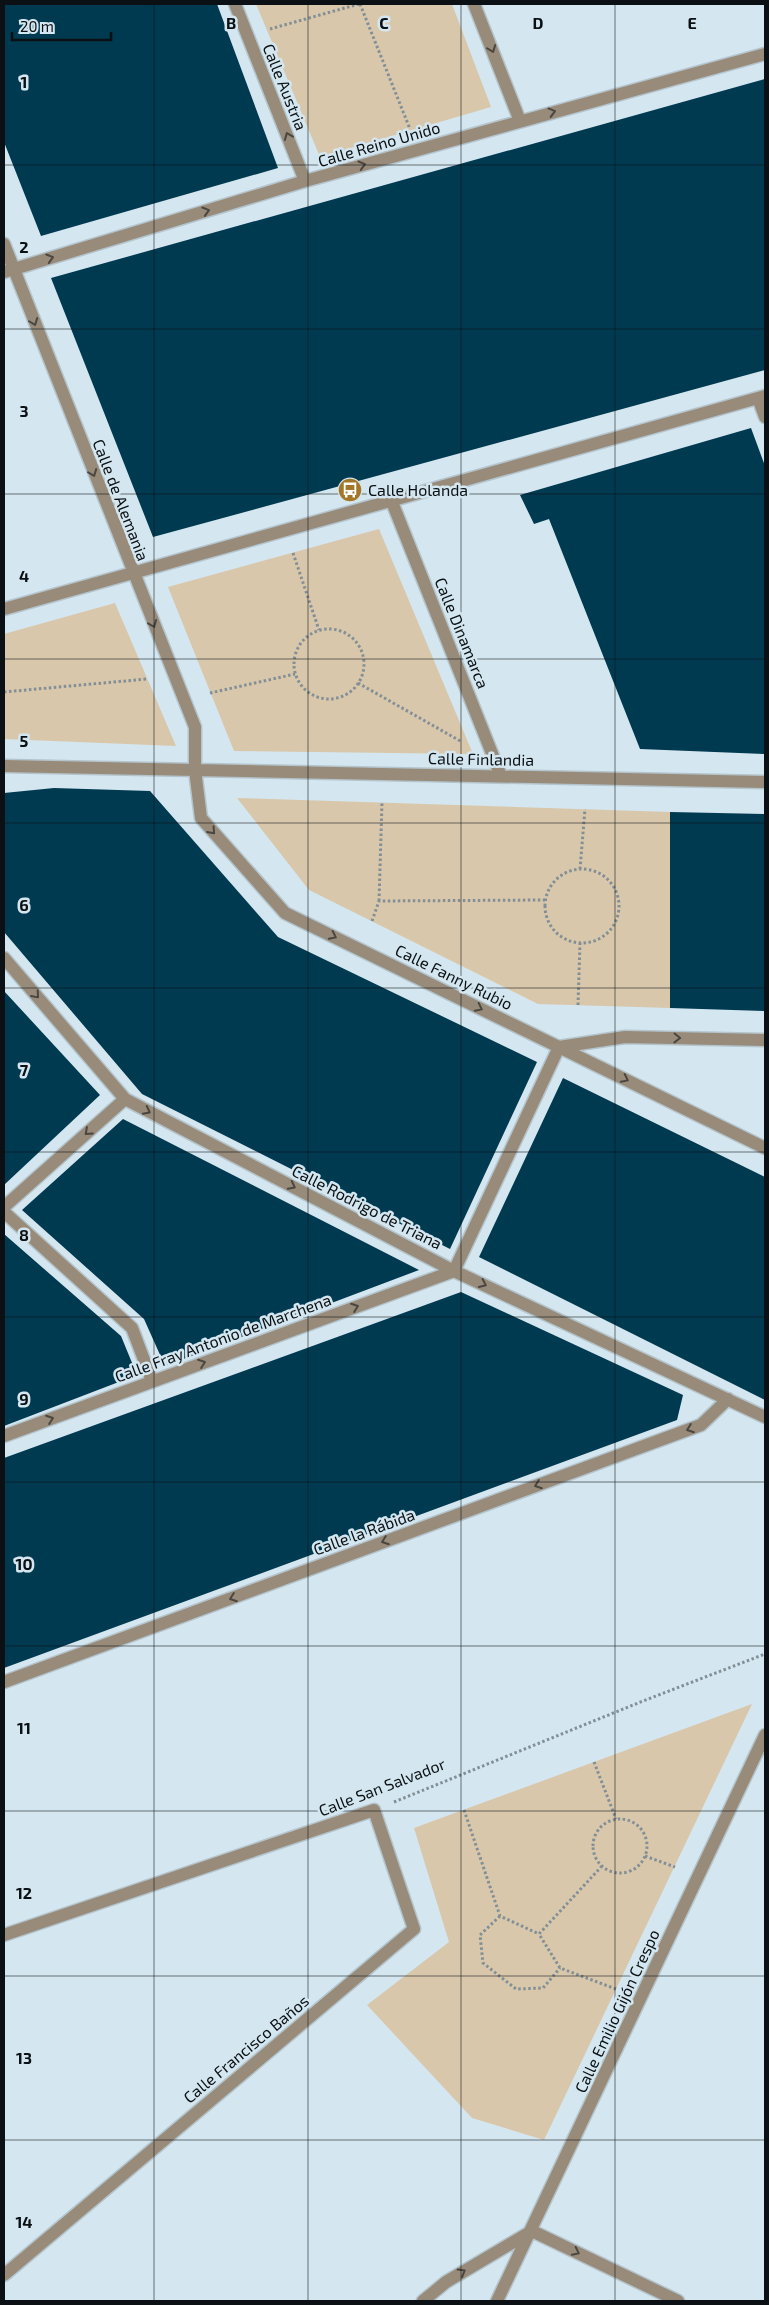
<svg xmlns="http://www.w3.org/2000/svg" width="769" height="2305" viewBox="0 0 769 2305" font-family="'Exo 2',sans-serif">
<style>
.green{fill:#d9c7ab}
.building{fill:#003a51}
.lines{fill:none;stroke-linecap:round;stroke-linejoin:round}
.minor-casing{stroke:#b4c4cc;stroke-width:15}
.path{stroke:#828f96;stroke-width:3;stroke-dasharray:2.5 2.5;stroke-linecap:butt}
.minor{stroke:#988b79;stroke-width:12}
.oneway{stroke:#4a4741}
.grid{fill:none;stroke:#0a1013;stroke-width:1;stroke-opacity:0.55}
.labels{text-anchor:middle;stroke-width:5;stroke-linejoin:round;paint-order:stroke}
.street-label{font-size:16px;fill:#0a1013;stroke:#d4e6ef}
.poi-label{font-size:16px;fill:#0a1013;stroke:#d4e6ef;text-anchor:start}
.grid-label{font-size:16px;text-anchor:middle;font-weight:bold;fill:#0a1013;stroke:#d4e6ef;stroke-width:5;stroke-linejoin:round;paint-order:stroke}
</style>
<rect width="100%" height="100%" fill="#d4e6ef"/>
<path class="green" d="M 256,4 L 452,4 L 491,107 L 320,157 Z
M 379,529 L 473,754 L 234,751 L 168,587 Z
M 115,603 L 176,746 L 4,739 L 4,634 Z
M 237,798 L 670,812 L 670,1008 L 538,1004 L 309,890 Z
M 752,1704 L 544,2140 L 472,2118 L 367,2005 L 449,1942 L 414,1828 Z"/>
<path class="building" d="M 4,4 L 217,4 L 278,168 L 41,236 L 4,142 Z
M 765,79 L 765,370 L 153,537 L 51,278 Z
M 751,428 L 765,466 L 765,754 L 640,749 L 549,519 L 534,524 L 520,495 Z
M 54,788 L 150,791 L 278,937 L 537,1062 L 450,1249 L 142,1094 L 4,932 L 4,793 Z
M 670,812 L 765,814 L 765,1011 L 670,1008 Z
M 4,991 L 100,1095 L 4,1185 Z
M 563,1078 L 765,1177 L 765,1400 L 479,1257 Z
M 123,1119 L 419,1270 L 165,1366 L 144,1319 L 22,1210 Z
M 4,1234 L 121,1336 L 137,1375 L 4,1426 Z
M 461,1292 L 683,1395 L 677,1420 L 4,1668 L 4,1458 Z"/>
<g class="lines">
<g class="minor-casing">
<path id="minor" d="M 235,4 L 305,181
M 474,4 L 520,121
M 4,244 L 195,727 L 195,770 L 201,818 L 285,913 L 765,1148
M 4,272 L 305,181 L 765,54
M 758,398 L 765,417
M 392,502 L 501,776
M 4,609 L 765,396
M 4,766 L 765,782
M 4,958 L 125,1099 L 454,1271 L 765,1417
M 4,1207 L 125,1099
M 4,1212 L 132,1328 L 152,1381
M 4,1436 L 454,1271 L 559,1047 L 625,1037 L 765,1040
M 4,1682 L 701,1425 L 728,1399
M 4,1935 L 374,1810 L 414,1929 L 4,2275
M 532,2231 L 678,2301
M 423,2301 L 446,2282 L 532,2231
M 497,2301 L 765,1735"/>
</g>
<path class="path" d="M 360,4 L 410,129
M 270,29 L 359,4
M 293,553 L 319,630
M294 664a35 35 0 1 1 70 0a35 35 0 1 1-70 0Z
M 358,683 L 462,742
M 4,692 L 147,679
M 210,693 L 295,674
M 580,869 L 585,809
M545 906a37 37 0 1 1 74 0a37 37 0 1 1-74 0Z
M 379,901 L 382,802
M 372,921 L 379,901 L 545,900
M 578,1005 L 580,943
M 594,1762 L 616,1819
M 394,1802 L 643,1701 L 765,1654
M 464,1810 L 500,1916 L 539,1934
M593 1846a27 27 0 1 1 54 0a27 27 0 1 1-54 0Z
M 645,1856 L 675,1867
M 602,1866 L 539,1934 L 560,1968 L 616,1989
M 500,1916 L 480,1935 L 483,1963 L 516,1989 L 543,1988 L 560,1968"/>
<use href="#minor" class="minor"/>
</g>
<defs><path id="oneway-chevron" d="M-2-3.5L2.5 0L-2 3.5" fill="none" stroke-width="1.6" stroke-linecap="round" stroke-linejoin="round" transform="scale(1.25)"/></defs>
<g class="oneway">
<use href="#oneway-chevron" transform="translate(492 49) rotate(69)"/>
<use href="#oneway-chevron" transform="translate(552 112) rotate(-15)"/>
<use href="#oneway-chevron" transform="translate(288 136) rotate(-112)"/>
<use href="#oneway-chevron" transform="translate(362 165) rotate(-16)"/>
<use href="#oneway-chevron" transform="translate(206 211) rotate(-17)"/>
<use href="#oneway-chevron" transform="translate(50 258) rotate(-17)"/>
<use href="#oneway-chevron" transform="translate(34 322) rotate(69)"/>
<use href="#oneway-chevron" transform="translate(93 473) rotate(69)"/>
<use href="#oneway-chevron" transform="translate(153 624) rotate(68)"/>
<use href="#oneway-chevron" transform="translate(212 831) rotate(48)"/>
<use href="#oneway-chevron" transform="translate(333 936) rotate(26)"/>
<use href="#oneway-chevron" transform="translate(36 995) rotate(49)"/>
<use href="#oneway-chevron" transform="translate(479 1008) rotate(26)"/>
<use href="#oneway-chevron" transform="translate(677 1038) rotate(1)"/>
<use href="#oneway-chevron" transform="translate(625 1079) rotate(26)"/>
<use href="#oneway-chevron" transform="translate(147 1111) rotate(27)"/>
<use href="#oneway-chevron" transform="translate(88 1132) rotate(138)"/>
<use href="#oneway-chevron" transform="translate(292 1186) rotate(27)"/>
<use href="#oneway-chevron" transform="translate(483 1284) rotate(25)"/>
<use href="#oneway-chevron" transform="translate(355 1307) rotate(-20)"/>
<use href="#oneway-chevron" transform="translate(202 1363) rotate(-20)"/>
<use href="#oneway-chevron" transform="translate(50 1419) rotate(-20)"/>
<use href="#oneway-chevron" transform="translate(690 1429) rotate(160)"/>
<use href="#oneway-chevron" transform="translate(538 1485) rotate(160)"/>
<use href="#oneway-chevron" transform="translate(385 1541) rotate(160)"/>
<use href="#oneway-chevron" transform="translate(233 1598) rotate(160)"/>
<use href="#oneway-chevron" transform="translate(576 2252) rotate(26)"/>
<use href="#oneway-chevron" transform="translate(462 2272) rotate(-31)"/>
</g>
<path class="grid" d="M 154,4 L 154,2301M 308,4 L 308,2301M 461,4 L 461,2301M 615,4 L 615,2301M 4,165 L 765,165M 4,329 L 765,329M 4,494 L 765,494M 4,659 L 765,659M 4,823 L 765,823M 4,988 L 765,988M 4,1152 L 765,1152M 4,1317 L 765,1317M 4,1482 L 765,1482M 4,1646 L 765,1646M 4,1811 L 765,1811M 4,1976 L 765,1976M 4,2140 L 765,2140"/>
<defs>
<g id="bus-disc" transform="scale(1.25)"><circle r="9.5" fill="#a37628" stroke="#d4e6ef"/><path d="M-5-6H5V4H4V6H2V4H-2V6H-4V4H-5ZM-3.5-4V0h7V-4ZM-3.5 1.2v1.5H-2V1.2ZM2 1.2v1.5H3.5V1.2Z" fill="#fff"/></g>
</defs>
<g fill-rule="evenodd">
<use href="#bus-disc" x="350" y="490"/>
</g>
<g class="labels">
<g class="street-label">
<text transform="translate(285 87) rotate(68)" y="6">Calle Austria</text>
<text transform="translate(379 144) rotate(-16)" y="6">Calle Reino Unido</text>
<text transform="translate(121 500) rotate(69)" y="6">Calle de Alemania</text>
<text transform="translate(462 633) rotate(68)" y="6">Calle Dinamarca</text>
<text transform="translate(481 759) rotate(1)" y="6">Calle Finlandia</text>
<text transform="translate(454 977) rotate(26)" y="6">Calle Fanny Rubio</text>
<text transform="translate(367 1207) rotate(27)" y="6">Calle Rodrigo de Triana</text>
<text transform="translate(223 1338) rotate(-20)" y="6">Calle Fray Antonio de Marchena</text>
<text transform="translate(364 1532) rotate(-20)" y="6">Calle la Rábida</text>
<text transform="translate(382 1787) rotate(-21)" y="6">Calle San Salvador</text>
<text transform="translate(617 2011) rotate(-65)" y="6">Calle Emilio Gijón Crespo</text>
<text transform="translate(246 2049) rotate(-40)" y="6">Calle Francisco Baños</text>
</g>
<g class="poi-label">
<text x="368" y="496">Calle Holanda</text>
</g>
</g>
<g class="grid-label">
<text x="231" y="29">B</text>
<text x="384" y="29">C</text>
<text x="538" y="29">D</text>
<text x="692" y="29">E</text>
<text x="24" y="88">1</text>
<text x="24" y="253">2</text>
<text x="24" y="417">3</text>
<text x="24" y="582">4</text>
<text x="24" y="747">5</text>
<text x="24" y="911">6</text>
<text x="24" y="1076">7</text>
<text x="24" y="1241">8</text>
<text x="24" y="1405">9</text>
<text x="24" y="1570">10</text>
<text x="24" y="1734">11</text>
<text x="24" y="1899">12</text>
<text x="24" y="2064">13</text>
<text x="24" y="2228">14</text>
</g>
<rect width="769" height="2305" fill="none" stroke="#0a1013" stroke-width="10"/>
<path d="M12 32v8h99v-8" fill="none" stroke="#0a1013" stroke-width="2.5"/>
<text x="20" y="32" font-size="15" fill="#0a1013" stroke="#d4e6ef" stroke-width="4" paint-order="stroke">20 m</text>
</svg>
